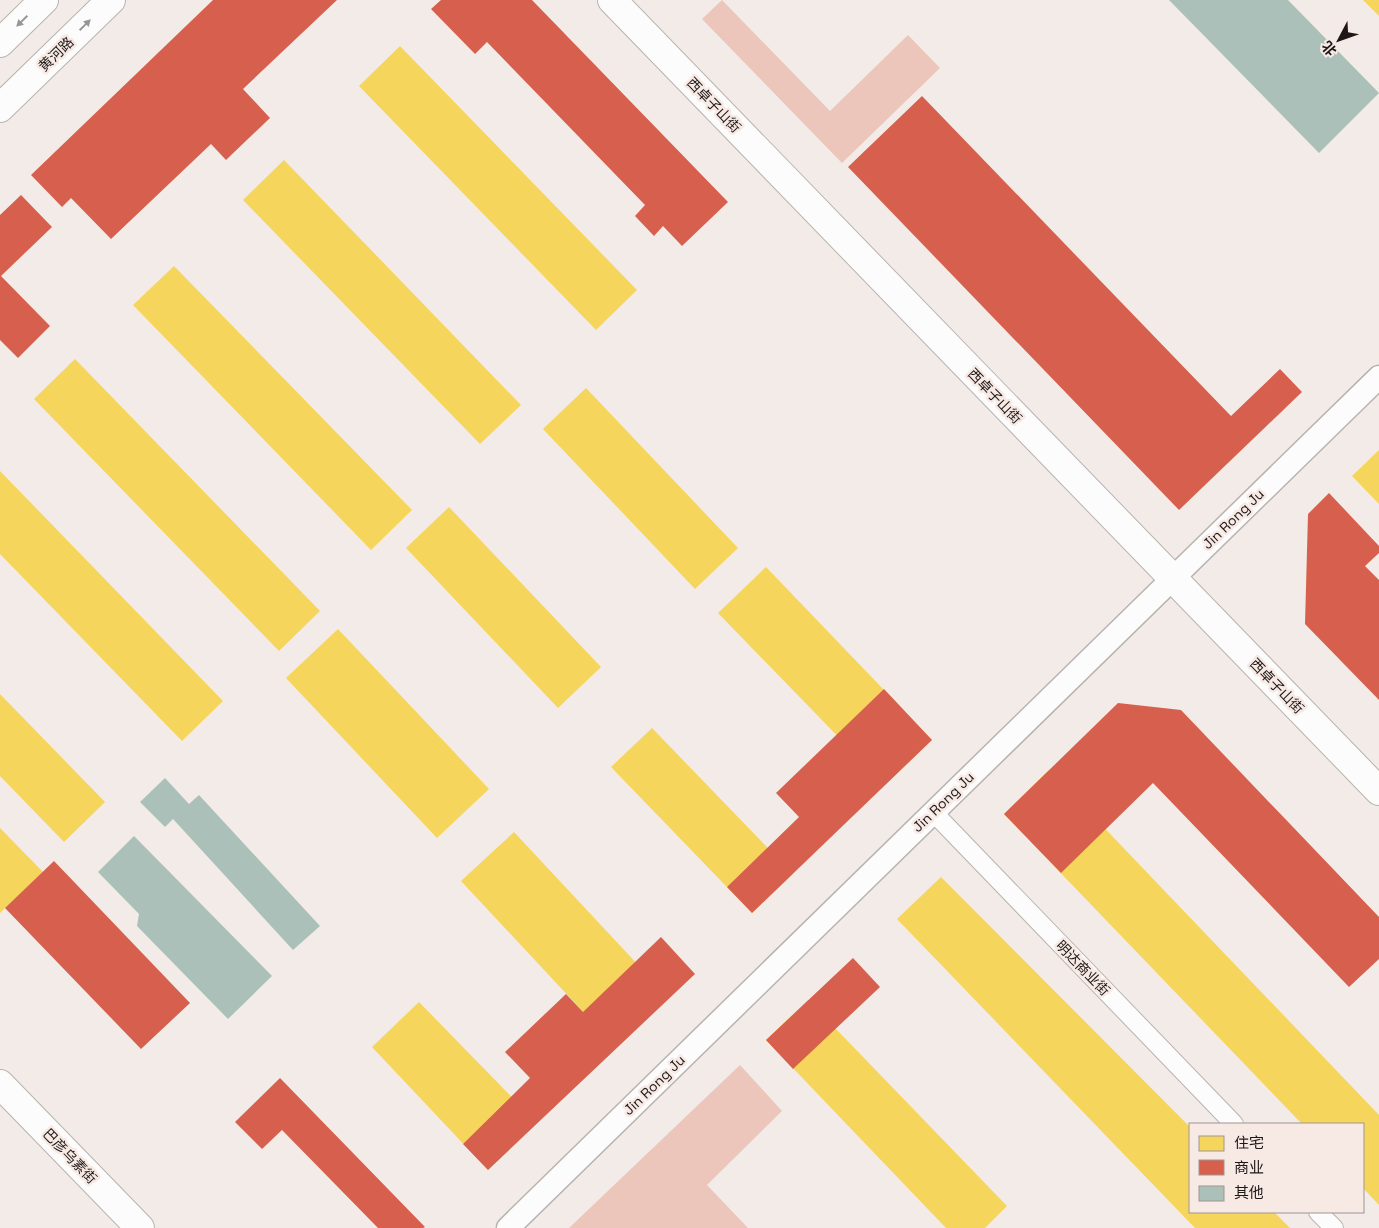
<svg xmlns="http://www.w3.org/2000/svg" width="1379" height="1228" viewBox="0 0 1379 1228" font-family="'Space Grotesk','Noto Sans SC',sans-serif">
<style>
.green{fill:#ecc6ba}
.homes{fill:#f6d55c}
.shops{fill:#d6604d}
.building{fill:#aac0b8}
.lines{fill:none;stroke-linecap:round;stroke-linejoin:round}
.pedestrian-casing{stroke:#b9b3b0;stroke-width:20}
.minor-casing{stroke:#b9b3b0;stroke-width:25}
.tertiary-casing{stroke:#b9b3b0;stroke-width:30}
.secondary-casing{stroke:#b9b3b0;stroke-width:30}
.pedestrian{stroke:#fdfcfc;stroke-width:18}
.minor{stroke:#fdfcfc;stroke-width:22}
.tertiary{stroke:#fdfcfc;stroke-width:28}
.secondary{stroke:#fdfcfc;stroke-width:28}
.oneway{fill:#989595}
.labels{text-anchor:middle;stroke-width:5;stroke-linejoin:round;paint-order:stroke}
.street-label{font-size:14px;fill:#1d1817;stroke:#f7e9e4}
</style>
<rect width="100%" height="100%" fill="#f3ebe8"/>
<path class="green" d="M 722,0 L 830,111 L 908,35 L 940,68 L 842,163 L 702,19 Z
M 740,1065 L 782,1111 L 707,1185 L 748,1228 L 569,1228 Z"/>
<path class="homes" d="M 1363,0 L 1379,0 L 1379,16 Z
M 400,46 L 637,290 L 596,330 L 359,86 Z
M 284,160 L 521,405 L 480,444 L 243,200 Z
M 174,266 L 412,510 L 371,550 L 133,305 Z
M 75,359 L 320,611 L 279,651 L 34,399 Z
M 586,388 L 738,548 L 695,589 L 543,429 Z
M 1379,450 L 1379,504 L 1352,476 Z
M 0,471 L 223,701 L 182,741 L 0,554 Z
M 449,507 L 601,667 L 558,708 L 406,548 Z
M 766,567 L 932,740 L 885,785 L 718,613 Z
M 338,629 L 489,789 L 437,838 L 286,678 Z
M 0,694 L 105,802 L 64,842 L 0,776 Z
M 652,728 L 793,874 L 752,913 L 611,767 Z
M 1049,770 L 1379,1115 L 1379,1205 L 1363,1188 L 1363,1124 L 1302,1124 L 1004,814 Z
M 0,828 L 43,872 L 0,913 Z
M 514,832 L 669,998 L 616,1047 L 461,881 Z
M 941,877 L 1190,1127 L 1190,1212 L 1274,1212 L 1290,1228 L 1195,1228 L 897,919 Z
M 808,1000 L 1007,1206 L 985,1228 L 946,1228 L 766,1040 Z
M 419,1002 L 536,1122 L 488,1170 L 372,1047 Z"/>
<path class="shops" d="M 213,0 L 337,0 L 243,89 L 270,118 L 226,160 L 211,144 L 111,239 L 71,198 L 62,207 L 31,175 Z
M 441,0 L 532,0 L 728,202 L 682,246 L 663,226 L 654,236 L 635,216 L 645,205 L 487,42 L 475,54 L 431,9 Z
M 922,96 L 1231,416 L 1280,369 L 1302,392 L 1179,510 L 848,167 Z
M 21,195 L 52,227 L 1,276 L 50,326 L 18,358 L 0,340 L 0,215 Z
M 1329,493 L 1379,546 L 1379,553 L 1365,566 L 1379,580 L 1379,700 L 1305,624 L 1308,514 Z
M 884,689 L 932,740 L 752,913 L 727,887 L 799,817 L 776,793 Z
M 1118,703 L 1181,710 L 1379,917 L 1379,959 L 1349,987 L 1153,783 L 1061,873 L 1004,814 Z
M 54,861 L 190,1003 L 141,1049 L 5,908 Z
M 661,937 L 695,974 L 488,1170 L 463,1144 L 530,1078 L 505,1052 L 566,994 L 583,1012 Z
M 853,958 L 880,987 L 793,1069 L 766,1040 Z
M 280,1078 L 425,1227 L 423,1228 L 378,1228 L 282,1130 L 262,1149 L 235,1122 Z"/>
<path class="building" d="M 1169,0 L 1288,0 L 1379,93 L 1319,153 Z
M 165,778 L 189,804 L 199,795 L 320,926 L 293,950 L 173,819 L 165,827 L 140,802 Z
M 134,836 L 272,976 L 228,1019 L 137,926 L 139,914 L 98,872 Z"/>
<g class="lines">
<g class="pedestrian-casing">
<path id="pedestrian" d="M 933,812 L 1234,1124
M 1318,1212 L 1334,1228"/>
</g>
<g class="minor-casing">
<path id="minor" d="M 508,1228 L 1379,377"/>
</g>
<g class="tertiary-casing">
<path id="tertiary" d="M 612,0 L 1379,791
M 0,1084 L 140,1228"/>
</g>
<g class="secondary-casing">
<path id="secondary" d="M 0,43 L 44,0
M 0,108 L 111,0"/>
</g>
<use href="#pedestrian" class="pedestrian"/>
<use href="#minor" class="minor"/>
<use href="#tertiary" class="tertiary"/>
<use href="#secondary" class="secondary"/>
</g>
<defs><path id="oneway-solid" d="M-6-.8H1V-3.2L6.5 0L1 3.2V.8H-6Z" transform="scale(1.25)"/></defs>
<g class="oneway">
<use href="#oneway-solid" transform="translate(22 21) rotate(136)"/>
<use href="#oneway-solid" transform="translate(85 25) rotate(-44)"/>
</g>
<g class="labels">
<g class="street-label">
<text transform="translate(56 54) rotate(-44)" y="5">黄河路</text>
<text transform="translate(714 105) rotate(46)" y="5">西卓子山街</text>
<text transform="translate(995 396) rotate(46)" y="5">西卓子山街</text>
<text transform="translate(1233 519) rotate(-44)" y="5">Jin Rong Ju</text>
<text transform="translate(1277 686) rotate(46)" y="5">西卓子山街</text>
<text transform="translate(943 802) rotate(-44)" y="5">Jin Rong Ju</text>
<text transform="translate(1083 968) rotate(46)" y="5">明达商业街</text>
<text transform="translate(654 1085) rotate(-44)" y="5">Jin Rong Ju</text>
<text transform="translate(70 1156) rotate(46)" y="5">巴彦乌素街</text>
</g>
</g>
<rect x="1189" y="1123" width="175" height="90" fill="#f7e9e4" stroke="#a09592"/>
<rect x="1199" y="1136" width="25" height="15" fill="#f6d55c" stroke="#a09592"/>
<text x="1234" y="1148" font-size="15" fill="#1d1817">住宅</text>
<rect x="1199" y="1160" width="25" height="15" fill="#d6604d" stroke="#a09592"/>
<text x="1234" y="1173" font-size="15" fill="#1d1817">商业</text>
<rect x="1199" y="1186" width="25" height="15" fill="#aac0b8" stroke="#a09592"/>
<text x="1234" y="1198" font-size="15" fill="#1d1817">其他</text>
<g transform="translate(1339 40) rotate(229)" stroke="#f7e9e4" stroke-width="4" paint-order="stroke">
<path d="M0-4L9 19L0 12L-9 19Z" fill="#1d1817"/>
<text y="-8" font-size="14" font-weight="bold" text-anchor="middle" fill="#1d1817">北</text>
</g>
</svg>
